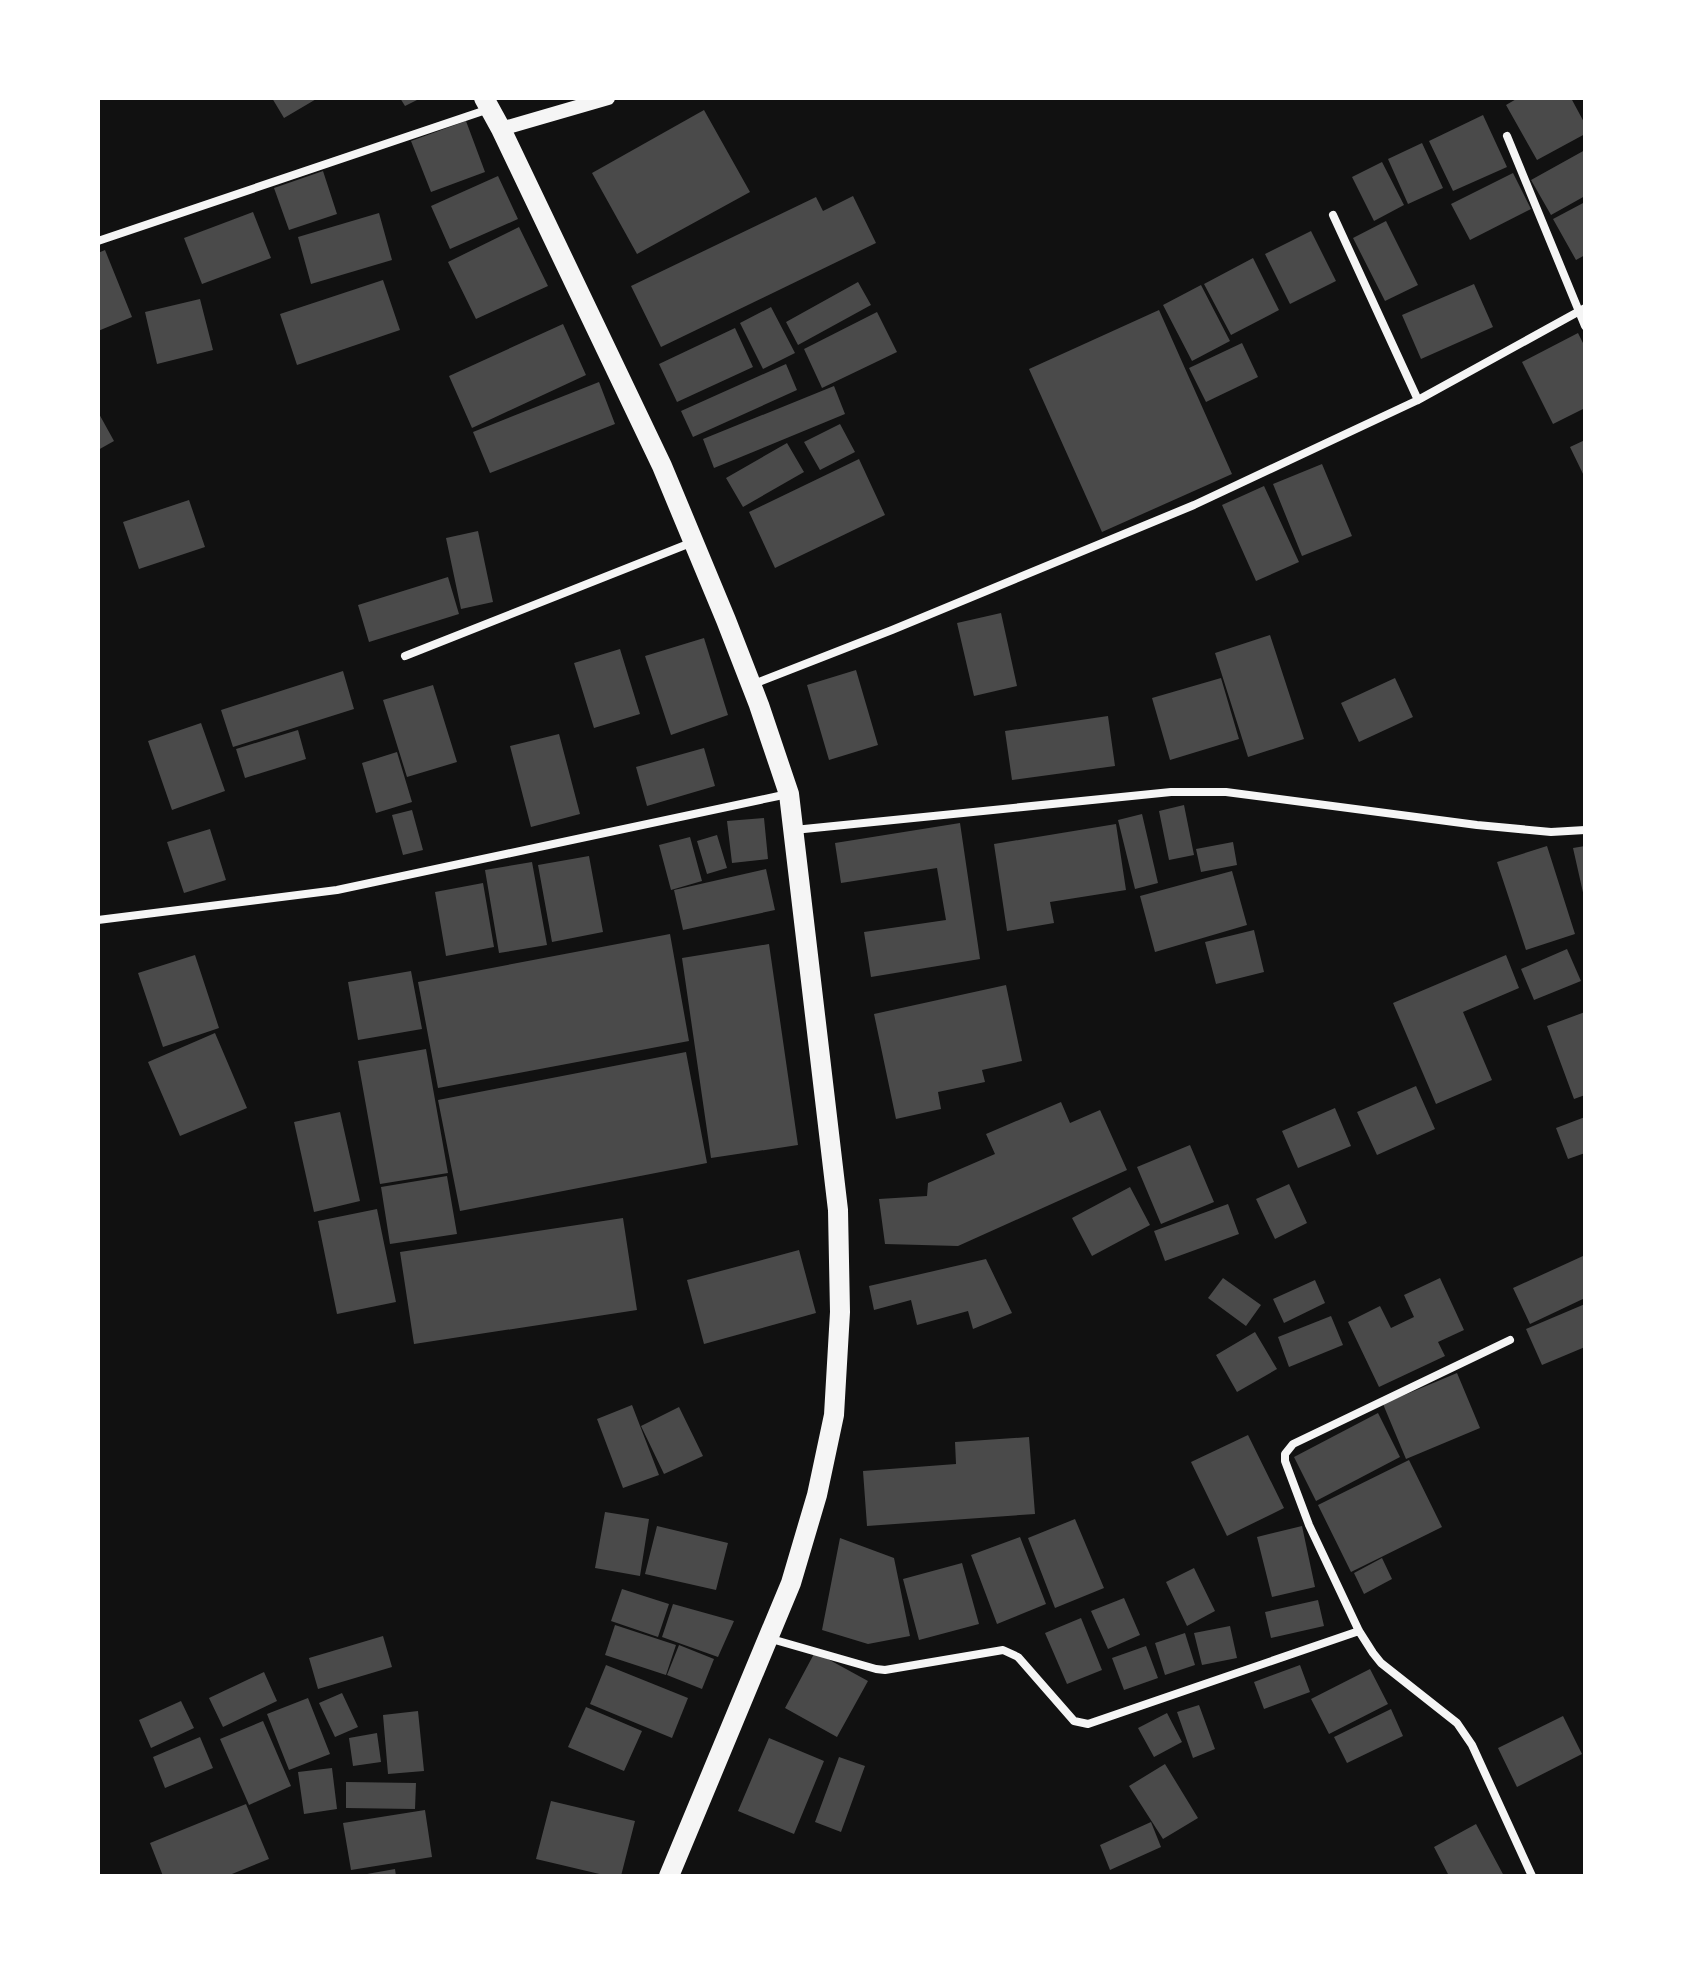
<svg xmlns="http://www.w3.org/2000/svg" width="1683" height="1974" viewBox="0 0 1683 1974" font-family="Montserrat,sans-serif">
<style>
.building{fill:#4a4a4a}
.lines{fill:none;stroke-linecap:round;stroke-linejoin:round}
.minor{stroke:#f5f5f5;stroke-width:8}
.tertiary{stroke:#f5f5f5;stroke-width:14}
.primary{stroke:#f5f5f5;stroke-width:20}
</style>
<rect width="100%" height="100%" fill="#111"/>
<path class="building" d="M 272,98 L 318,98 L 284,118 Z
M 400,98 L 421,98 L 405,106 Z
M 1518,98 L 1571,98 L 1585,124 L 1585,134 L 1537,160 L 1506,105 Z
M 704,110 L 750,192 L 637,254 L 592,173 Z
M 1483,115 L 1507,167 L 1453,191 L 1429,141 Z
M 466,121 L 485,172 L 431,192 L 411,141 Z
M 1422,143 L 1443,188 L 1408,204 L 1388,159 Z
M 1585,150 L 1585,196 L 1551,215 L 1531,180 Z
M 1382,162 L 1404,205 L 1374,221 L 1352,177 Z
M 323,171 L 337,214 L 289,230 L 274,188 Z
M 1513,173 L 1531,209 L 1470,240 L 1451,204 Z
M 498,176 L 518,219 L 450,249 L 431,206 Z
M 853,196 L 876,243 L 661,347 L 631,286 L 816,197 L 823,211 Z
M 1585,202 L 1585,255 L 1576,260 L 1553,219 Z
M 253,212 L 271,258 L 202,284 L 184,238 Z
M 379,213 L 392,260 L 311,284 L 298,237 Z
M 1386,221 L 1418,285 L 1385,301 L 1353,238 Z
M 519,227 L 548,286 L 476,319 L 448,262 Z
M 1311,231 L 1336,281 L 1290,304 L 1265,254 Z
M 105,250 L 132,317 L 98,331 L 98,253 Z
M 1253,258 L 1279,310 L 1231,335 L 1204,284 Z
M 383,280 L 400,330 L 297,365 L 280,314 Z
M 858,282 L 871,305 L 798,345 L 786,322 Z
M 1474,284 L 1493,327 L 1421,359 L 1402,315 Z
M 1201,285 L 1230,341 L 1192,361 L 1163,305 Z
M 200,299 L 213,350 L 157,364 L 145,312 Z
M 771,307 L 795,353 L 763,369 L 740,323 Z
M 1159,310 L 1232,474 L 1102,532 L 1029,369 Z
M 877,312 L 897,352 L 822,388 L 804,349 Z
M 563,324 L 586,375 L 472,428 L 449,376 Z
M 735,328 L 753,367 L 677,402 L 659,364 Z
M 1578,333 L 1585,347 L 1585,408 L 1553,424 L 1522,362 Z
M 1242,343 L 1258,377 L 1206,402 L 1189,368 Z
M 786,364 L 797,390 L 693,437 L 681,411 Z
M 599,382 L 615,424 L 490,473 L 473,432 Z
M 834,386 L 845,414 L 714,468 L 703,439 Z
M 98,412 L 114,441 L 98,450 Z
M 840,424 L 855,452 L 820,470 L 804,442 Z
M 1585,440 L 1585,478 L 1570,447 Z
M 787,443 L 804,472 L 743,507 L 726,478 Z
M 859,459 L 885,515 L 775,568 L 749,512 Z
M 1322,464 L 1352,536 L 1302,556 L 1273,484 Z
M 1264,486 L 1299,562 L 1256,581 L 1222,505 Z
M 189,500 L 205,547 L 139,569 L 123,522 Z
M 478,531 L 493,602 L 461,609 L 446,538 Z
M 448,577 L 459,614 L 369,642 L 358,605 Z
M 1001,613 L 1017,686 L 974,696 L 957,623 Z
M 1270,635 L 1304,739 L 1248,757 L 1215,653 Z
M 704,638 L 728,715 L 671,735 L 645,656 Z
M 620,649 L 640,714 L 594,728 L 574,663 Z
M 856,670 L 878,745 L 829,760 L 807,685 Z
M 343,671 L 354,709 L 233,747 L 221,710 Z
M 1221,678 L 1239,739 L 1170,760 L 1152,698 Z
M 1395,678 L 1413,717 L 1359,742 L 1341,703 Z
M 433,685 L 457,762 L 407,777 L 383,700 Z
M 1108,716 L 1115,766 L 1012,780 L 1005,731 Z
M 201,723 L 225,791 L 172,810 L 148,741 Z
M 298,730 L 306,759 L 245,778 L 236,749 Z
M 559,734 L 580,814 L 531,827 L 510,746 Z
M 704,748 L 715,786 L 647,806 L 636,767 Z
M 397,752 L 412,802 L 376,813 L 362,763 Z
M 1184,805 L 1194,855 L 1169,860 L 1159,811 Z
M 412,810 L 423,850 L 403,855 L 392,815 Z
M 1142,814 L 1158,883 L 1135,889 L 1118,820 Z
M 764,818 L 768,859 L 732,863 L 727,821 Z
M 960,823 L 980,959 L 871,977 L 864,932 L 946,920 L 937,868 L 841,883 L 835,843 Z
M 1116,824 L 1126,890 L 1050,902 L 1054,923 L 1007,931 L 994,844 Z
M 210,829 L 226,880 L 184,893 L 167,842 Z
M 717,835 L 727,868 L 707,874 L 697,841 Z
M 690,837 L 702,881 L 671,890 L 659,845 Z
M 1233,842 L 1237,865 L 1201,872 L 1196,849 Z
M 1547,846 L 1575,934 L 1526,950 L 1497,862 Z
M 1585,846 L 1585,897 L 1584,897 L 1573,848 Z
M 589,856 L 603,932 L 552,942 L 538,865 Z
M 532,862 L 547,945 L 499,953 L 485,870 Z
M 766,869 L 775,910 L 683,930 L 674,890 Z
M 1232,871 L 1247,925 L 1155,952 L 1140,896 Z
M 483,883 L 494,947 L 446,956 L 435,892 Z
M 1254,930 L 1264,972 L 1216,984 L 1205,942 Z
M 670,934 L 689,1041 L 438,1088 L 418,982 Z
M 769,944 L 798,1145 L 711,1158 L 682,958 Z
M 1567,949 L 1581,981 L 1534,1000 L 1521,969 Z
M 195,955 L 219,1028 L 163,1047 L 138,973 Z
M 1506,955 L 1519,988 L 1463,1012 L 1492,1080 L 1436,1104 L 1393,1003 Z
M 411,971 L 422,1029 L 358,1040 L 348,982 Z
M 1006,985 L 1022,1061 L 982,1070 L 985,1082 L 938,1092 L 941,1109 L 896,1119 L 874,1014 Z
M 1585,1012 L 1585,1095 L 1574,1099 L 1547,1026 Z
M 215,1033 L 247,1108 L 180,1136 L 148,1062 Z
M 426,1049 L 448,1173 L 380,1184 L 358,1061 Z
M 686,1052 L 707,1163 L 460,1211 L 438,1100 Z
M 1416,1086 L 1435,1129 L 1377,1155 L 1357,1112 Z
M 1061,1102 L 1070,1123 L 1100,1110 L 1127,1170 L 958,1246 L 885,1244 L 879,1199 L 927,1196 L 928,1183 L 995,1154 L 986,1134 Z
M 1335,1108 L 1351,1146 L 1298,1168 L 1282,1131 Z
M 340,1112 L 360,1201 L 314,1212 L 294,1122 Z
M 1585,1117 L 1585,1153 L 1568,1159 L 1556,1128 Z
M 1190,1145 L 1214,1202 L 1161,1224 L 1137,1167 Z
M 447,1176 L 457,1234 L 390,1244 L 381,1187 Z
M 1289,1184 L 1307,1223 L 1275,1239 L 1256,1199 Z
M 1130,1187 L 1150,1225 L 1092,1256 L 1072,1218 Z
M 1228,1204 L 1239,1234 L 1165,1261 L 1154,1231 Z
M 377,1209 L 396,1302 L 337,1314 L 318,1221 Z
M 623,1218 L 637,1310 L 414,1344 L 400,1252 Z
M 799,1250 L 816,1313 L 704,1344 L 687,1280 Z
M 1583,1256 L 1585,1260 L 1585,1298 L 1530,1324 L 1513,1288 Z
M 986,1259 L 1012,1313 L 973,1329 L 968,1311 L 917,1325 L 911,1300 L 874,1310 L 869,1286 Z
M 1223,1278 L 1261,1305 L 1246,1326 L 1208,1298 Z
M 1440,1278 L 1464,1330 L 1438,1342 L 1445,1356 L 1379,1387 L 1348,1322 L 1380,1306 L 1391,1328 L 1414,1317 L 1404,1295 Z
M 1315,1280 L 1325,1303 L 1284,1323 L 1273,1299 Z
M 1585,1304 L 1585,1347 L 1542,1365 L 1526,1329 Z
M 1331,1316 L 1343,1345 L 1289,1367 L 1278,1337 Z
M 1255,1332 L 1277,1369 L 1237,1392 L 1216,1355 Z
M 1457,1373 L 1480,1428 L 1406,1459 L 1383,1404 Z
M 632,1405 L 659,1475 L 623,1488 L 597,1419 Z
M 679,1407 L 703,1456 L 664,1474 L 641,1426 Z
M 1378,1413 L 1400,1457 L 1316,1501 L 1294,1457 Z
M 1248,1435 L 1284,1508 L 1227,1536 L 1191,1462 Z
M 1029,1437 L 1035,1514 L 867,1526 L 863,1471 L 956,1464 L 955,1442 Z
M 1409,1460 L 1442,1527 L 1351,1572 L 1318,1505 Z
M 605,1512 L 649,1519 L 640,1576 L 595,1568 Z
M 1075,1519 L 1104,1588 L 1055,1608 L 1028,1538 Z
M 657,1526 L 728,1543 L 716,1590 L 645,1574 Z
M 1302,1526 L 1315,1587 L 1272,1597 L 1257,1537 Z
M 1020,1537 L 1046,1604 L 997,1624 L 971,1555 Z
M 840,1538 L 894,1558 L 910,1636 L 868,1644 L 822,1630 Z
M 1382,1558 L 1392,1579 L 1364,1594 L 1354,1573 Z
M 962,1563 L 979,1624 L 919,1640 L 903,1579 Z
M 1194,1568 L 1215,1611 L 1187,1626 L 1166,1582 Z
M 622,1589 L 669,1604 L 658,1637 L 611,1621 Z
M 1124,1598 L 1140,1635 L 1108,1649 L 1091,1611 Z
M 1318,1600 L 1324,1626 L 1271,1638 L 1265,1612 Z
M 673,1604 L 734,1621 L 718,1657 L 662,1637 Z
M 1081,1618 L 1102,1670 L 1067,1684 L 1045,1633 Z
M 615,1625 L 676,1645 L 666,1675 L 605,1655 Z
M 1230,1626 L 1237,1658 L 1202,1665 L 1194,1633 Z
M 1185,1633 L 1195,1665 L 1165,1675 L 1155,1643 Z
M 383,1636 L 392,1667 L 318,1689 L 309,1658 Z
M 679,1645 L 714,1659 L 702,1689 L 667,1675 Z
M 1146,1646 L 1158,1678 L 1124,1690 L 1112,1658 Z
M 815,1652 L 868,1681 L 837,1737 L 785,1708 Z
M 606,1665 L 688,1698 L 672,1738 L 590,1704 Z
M 1300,1665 L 1310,1692 L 1264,1709 L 1254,1682 Z
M 1370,1669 L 1388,1704 L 1329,1734 L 1311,1699 Z
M 264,1672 L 277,1701 L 223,1727 L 209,1698 Z
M 342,1693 L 358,1727 L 335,1737 L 319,1703 Z
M 308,1698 L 330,1754 L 289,1770 L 267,1714 Z
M 181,1701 L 194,1728 L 151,1748 L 139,1720 Z
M 1199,1705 L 1215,1749 L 1193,1758 L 1177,1712 Z
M 586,1707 L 642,1731 L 624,1771 L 568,1747 Z
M 1391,1709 L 1403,1736 L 1347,1763 L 1334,1737 Z
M 418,1711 L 424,1771 L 388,1774 L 383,1715 Z
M 1167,1713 L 1182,1742 L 1154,1757 L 1138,1728 Z
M 1563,1716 L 1582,1754 L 1517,1787 L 1498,1748 Z
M 263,1721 L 291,1786 L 249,1805 L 220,1739 Z
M 377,1733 L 381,1762 L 353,1766 L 349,1738 Z
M 200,1737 L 213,1768 L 165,1788 L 153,1757 Z
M 769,1738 L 824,1761 L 794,1834 L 738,1811 Z
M 839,1757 L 865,1766 L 841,1832 L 815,1822 Z
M 1165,1764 L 1198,1818 L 1163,1839 L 1129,1786 Z
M 332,1768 L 337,1809 L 304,1814 L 298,1772 Z
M 346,1782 L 416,1783 L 415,1809 L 346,1808 Z
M 551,1801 L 635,1821 L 621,1876 L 608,1876 L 536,1859 Z
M 246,1804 L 269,1859 L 227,1876 L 163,1876 L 150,1843 Z
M 425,1810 L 432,1857 L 351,1870 L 343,1823 Z
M 1151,1822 L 1161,1847 L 1110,1870 L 1100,1845 Z
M 1476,1824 L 1504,1876 L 1449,1876 L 1434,1847 Z
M 395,1869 L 396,1876 L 367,1876 L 367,1874 Z"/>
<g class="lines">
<path class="minor" d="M 1507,136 L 1585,326
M 1333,215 L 1418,400
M 98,241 L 489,109
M 405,656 L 693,542
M 751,685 L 892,630 L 1194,505 L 1418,400 L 1585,308
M 794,830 L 1171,792 L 1226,792 L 1477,825 L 1551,832 L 1585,830
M 98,920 L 337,890 L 788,794
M 1510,1340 L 1293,1444 L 1285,1454 L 1285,1461 L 1309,1525 L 1359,1631 L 1373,1653 L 1381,1663 L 1457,1723 L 1472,1745 L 1532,1876
M 768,1638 L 876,1669 L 885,1670 L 1003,1650 L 1018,1657 L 1074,1721 L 1088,1724 L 1359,1631"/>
<path class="tertiary" d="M 501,129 L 608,98"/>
<path class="primary" d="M 484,98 L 501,129 L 662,466 L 726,620 L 759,705 L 789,794 L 838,1210 L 840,1312 L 834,1415 L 817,1495 L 791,1583 L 669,1876"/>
</g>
<rect width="1683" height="1974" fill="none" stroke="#ffffff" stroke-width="200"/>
</svg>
